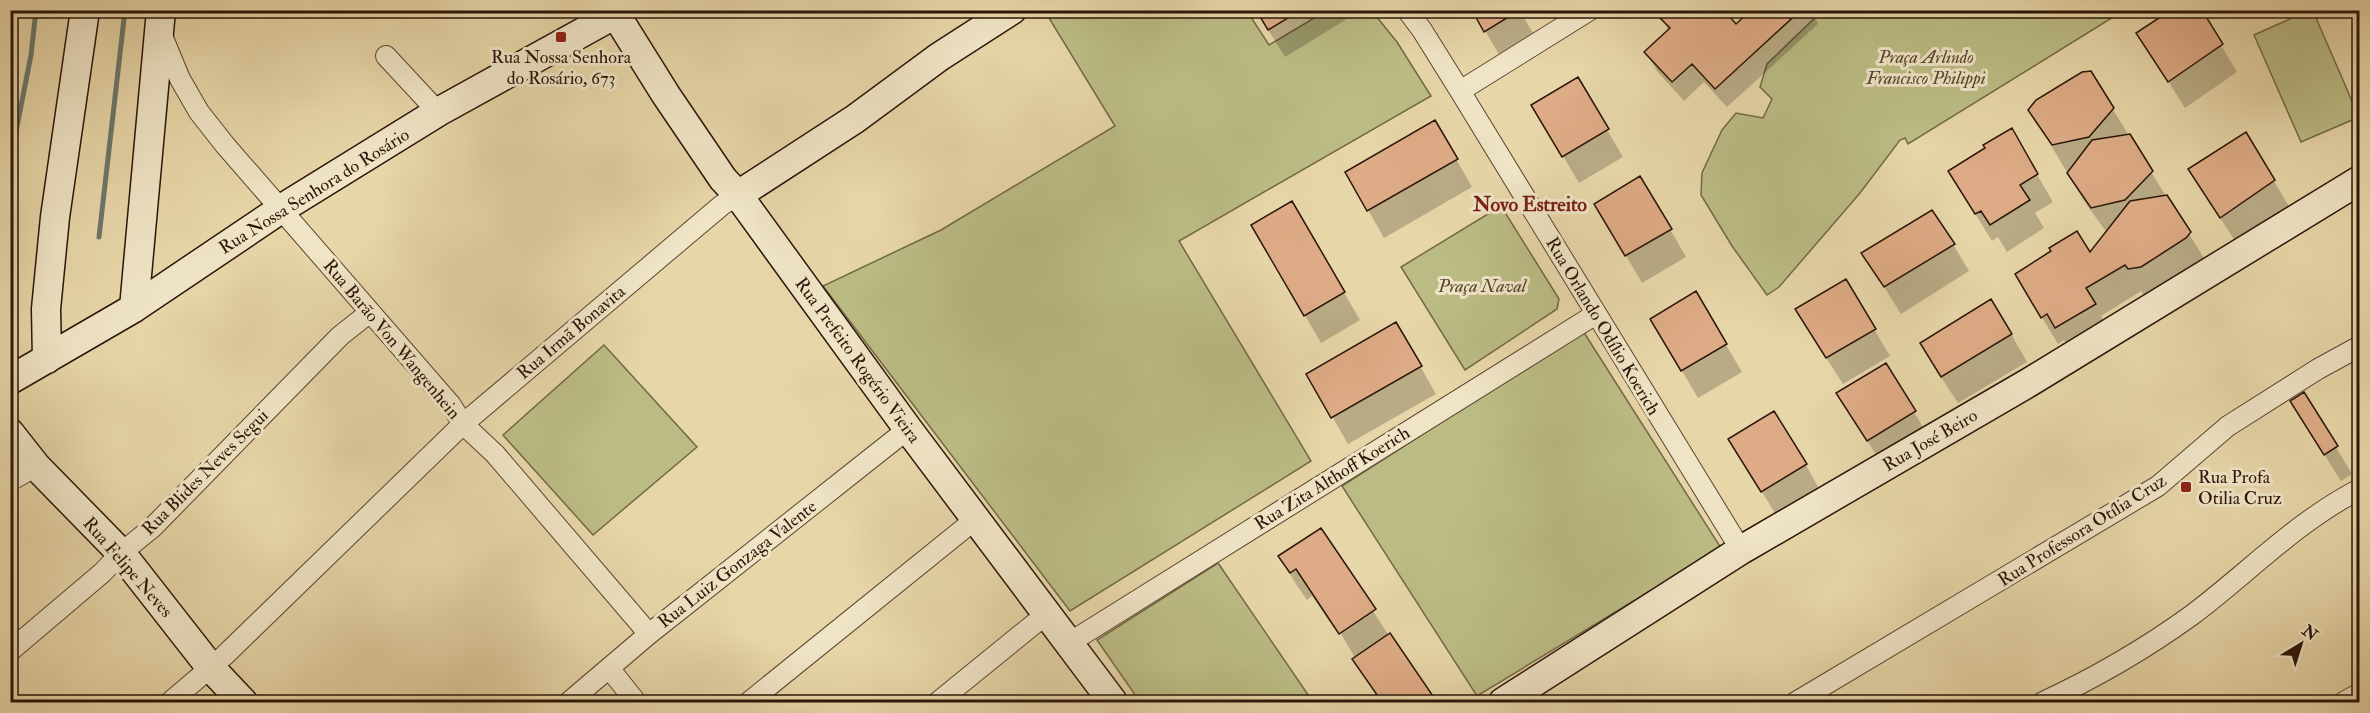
<svg xmlns="http://www.w3.org/2000/svg" width="2370" height="713" viewBox="0 0 2370 713" font-family="'IM FELL Double Pica',serif">
<style>
.green{fill:#bbbc84;stroke:#736846;stroke-width:1.5}
.shadow{fill:#0003}
.lines{fill:none;stroke-linecap:round;stroke-linejoin:round}
.stream{stroke:#6c776b;stroke-width:5}
.building{fill:#ddab85;stroke:#2b1509;stroke-width:1.5}
.street-casing{stroke:#5a4531;stroke-width:22}
.secondary-casing{stroke:#2b1509;stroke-width:31}
.street{stroke:#efe4c6;stroke-width:20}
.secondary{stroke:#efe4c6;stroke-width:28}
.poi-dot{fill:#8f2418;stroke:#efe4c6;stroke-width:2}
.labels{text-anchor:middle;stroke-width:6;stroke-linejoin:round;paint-order:stroke}
.poi-label{font-size:18px;fill:#2b1509;stroke:#efe4c6}
.park-label{font-size:18px;font-style:italic;fill:#56472e;stroke:#efe4c6}
.street-label{font-size:18px;fill:#2b1509;stroke:#efe4c6}
.neighbourhood-label{font-size:20px;font-weight:bold;fill:#7a1f14;stroke:#efe4c6}
</style>
<rect width="100%" height="100%" fill="#e7d6a8"/>
<filter id="stains"><feTurbulence type="fractalNoise" baseFrequency=".00333" numOctaves="4"/><feColorMatrix values="0 0 0 0 .2 0 0 0 0 .09 0 0 0 0 .02 0 0 0 .5 -.17"/></filter>
<radialGradient id="worn" r=".72"><stop offset=".6" stop-color="#630" stop-opacity="0"/><stop offset="1" stop-color="#630" stop-opacity=".3"/></radialGradient>
<path class="green" d="M 1062,10 L 1247,11 L 1269,45 L 1326,11 L 1372,11 L 1397,42 L 1431,96 L 1179,241 L 1311,461 L 1070,611 L 823,286 L 941,230 L 1115,126 L 1049,18 Z
M 2310,10 L 2313,11 L 2359,117 L 2301,142 L 2254,35 Z
M 1822,11 L 1822,10 L 2123,11 L 1908,144 L 1905,138 L 1900,140 L 1860,193 L 1779,287 L 1767,295 L 1732,246 L 1701,195 L 1702,173 L 1722,130 L 1736,113 L 1763,118 L 1772,99 L 1760,87 L 1767,64 Z
M 1501,206 L 1559,299 L 1557,309 L 1465,370 L 1401,267 Z
M 1583,331 L 1721,548 L 1477,696 L 1342,486 Z
M 604,345 L 697,447 L 593,535 L 503,435 Z
M 1218,563 L 1313,702 L 1140,702 L 1097,640 Z"/>
<path class="shadow" d="M 1256,10 L 1341,10 L 1347,19 L 1285,57 Z
M 1473,10 L 1520,11 L 1536,38 L 1501,58 Z
M 1670,10 L 1739,10 L 1730,19 L 1736,26 L 1753,10 L 1811,10 L 1818,24 L 1727,107 L 1704,82 L 1684,101 L 1657,71 L 1646,52 L 1669,31 L 1662,18 Z
M 2200,10 L 2237,72 L 2185,108 L 2138,33 Z
M 2090,72 L 2205,260 L 2145,296 L 2141,291 L 2101,316 L 2110,331 L 2072,354 L 2064,340 L 2058,344 L 2032,301 L 2090,255 L 2107,233 L 2084,201 L 2030,110 Z
M 1577,79 L 1623,157 L 1579,183 L 1533,105 Z
M 1435,122 L 1472,187 L 1384,238 L 1347,173 Z
M 2011,130 L 2053,202 L 2035,213 L 2044,228 L 2007,252 L 1998,237 L 1992,241 L 1966,199 L 1987,148 Z
M 2246,134 L 2290,208 L 2237,244 L 2206,196 Z
M 1292,203 L 1360,320 L 1321,343 L 1253,226 Z
M 1596,205 L 1670,229 L 1686,257 L 1642,283 Z
M 1953,244 L 1969,271 L 1901,314 L 1863,253 Z
M 1696,294 L 1742,372 L 1698,398 L 1652,320 Z
M 1396,324 L 1436,394 L 1348,444 L 1308,375 Z
M 1874,329 L 1890,356 L 1843,384 L 1813,337 Z
M 2011,334 L 2027,362 L 1958,403 L 1937,371 Z
M 1886,365 L 1930,439 L 1884,467 L 1854,420 Z
M 2304,394 L 2352,474 L 2341,481 L 2308,429 Z
M 1806,465 L 1821,492 L 1778,518 L 1746,466 Z
M 1321,530 L 1389,636 L 1434,702 L 1381,702 L 1337,627 L 1334,628 L 1312,596 L 1307,600 L 1296,584 L 1280,557 Z"/>
<g class="lines">
<path class="stream" d="M 10,162 L 31,55 L 36,10
M 99,237 L 125,10"/>
</g>
<path class="building" d="M 1256,10 L 1301,10 L 1268,30 Z
M 1472,10 L 1520,10 L 1484,32 Z
M 1668,10 L 1724,10 L 1736,24 L 1751,10 L 1801,10 L 1715,89 L 1692,64 L 1672,82 L 1644,52 L 1670,28 L 1660,18 Z
M 2171,10 L 2202,10 L 2223,44 L 2168,82 L 2136,33 Z
M 2091,71 L 2114,108 L 2089,137 L 2052,145 L 2028,110 L 2036,100 L 2082,72 Z
M 1578,77 L 1609,129 L 1562,157 L 1531,105 Z
M 1435,120 L 1458,159 L 1367,211 L 1345,172 Z
M 2012,128 L 2038,174 L 2020,185 L 2030,200 L 1990,225 L 1981,211 L 1975,214 L 1948,171 L 1985,148 L 1983,145 Z
M 2246,132 L 2275,180 L 2220,218 L 2188,169 Z
M 2130,134 L 2153,171 L 2125,200 L 2091,208 L 2067,173 L 2092,140 Z
M 1640,176 L 1672,229 L 1625,256 L 1594,204 Z
M 2167,195 L 2191,232 L 2186,238 L 2141,267 L 2128,269 L 2125,265 L 2086,288 L 2096,304 L 2055,328 L 2047,314 L 2041,318 L 2015,274 L 2051,251 L 2049,248 L 2077,231 L 2090,252 L 2130,201 Z
M 1292,201 L 1345,292 L 1304,316 L 1251,225 Z
M 1932,210 L 1955,244 L 1884,287 L 1861,253 Z
M 1846,279 L 1876,329 L 1826,358 L 1795,309 Z
M 1696,291 L 1727,344 L 1681,371 L 1650,319 Z
M 1991,299 L 2012,334 L 1941,377 L 1920,343 Z
M 1396,322 L 1422,366 L 1331,418 L 1306,374 Z
M 1886,363 L 1916,411 L 1867,441 L 1836,393 Z
M 2304,392 L 2338,446 L 2324,455 L 2290,401 Z
M 1774,411 L 1807,464 L 1761,492 L 1728,439 Z
M 1321,528 L 1376,609 L 1339,634 L 1296,569 L 1290,573 L 1278,556 Z
M 1390,633 L 1437,702 L 1382,702 L 1352,659 Z"/>
<g class="lines">
<g class="street-casing">
<path id="street" d="M 1407,10 L 1422,30 L 1460,91 L 1741,550
M 161,33 L 180,79 L 199,112 L 225,145 L 451,405 L 463,424 L 495,454 L 649,634
M 386,56 L 438,112
M 1460,91 L 1590,10
M 10,481 L 36,466
M 1069,643 L 1596,314
M 10,651 L 102,573 L 121,553 L 152,528 L 340,336 L 369,313
M 609,668 L 636,702
M 170,702 L 224,656 L 463,424 L 722,205 L 738,195
M 569,702 L 649,634 L 908,429
M 749,702 L 977,518
M 938,702 L 1034,624 L 1049,614
M 1796,702 L 2158,486 L 2228,426 L 2318,369 L 2360,346
M 2043,702 C 2095,678 2145,649 2192,615 C 2248,573 2297,521 2360,489
M 2344,702 L 2360,693"/>
</g>
<g class="secondary-casing">
<path id="secondary" d="M 616,15 L 666,95 L 723,179 L 738,195 L 908,429 L 1113,702
M 738,195 L 855,119 L 939,57 L 1012,10
M 134,308 L 161,10
M 47,359 L 46,309 L 55,217 L 85,10
M 10,380 L 134,308 L 281,209 L 438,112 L 623,10
M 10,433 L 36,466 L 121,553 L 211,668 L 243,702
M 1503,702 L 1741,550 L 2028,383 L 2360,180"/>
</g>
<use href="#street" class="street"/>
<use href="#secondary" class="secondary"/>
</g>
<g class="poi-dot">
<rect x="555" y="31" width="12" height="12" rx="3"/>
<rect x="2180" y="481" width="12" height="12" rx="3"/>
</g>
<g class="labels">
<g class="poi-label">
<text x="561" y="63">Rua Nossa Senhora<tspan x="561" dy="21">do Rosário, 673</tspan></text>
<text x="2198" y="483" text-anchor="start">Rua Profa<tspan x="2198" dy="21">Otilia Cruz</tspan></text>
</g>
<g class="park-label">
<text x="1926" y="63">Praça Arlindo<tspan x="1926" dy="21">Francisco Philippi</tspan></text>
<text x="1482" y="292">Praça Naval</text>
</g>
<g class="street-label">
<text transform="translate(314 191) rotate(-32)" y="6">Rua Nossa Senhora do Rosário</text>
<text transform="translate(1603 326) rotate(59)" y="6">Rua Orlando Odílio Koerich</text>
<text transform="translate(571 332) rotate(-40)" y="6">Rua Irmã Bonavita</text>
<text transform="translate(392 339) rotate(50)" y="6">Rua Barão Von Wangenhein</text>
<text transform="translate(858 360) rotate(54)" y="6">Rua Prefeito Rogério Vieira</text>
<text transform="translate(1930 440) rotate(-30)" y="6">Rua José Beiro</text>
<text transform="translate(205 472) rotate(-45)" y="6">Rua Blides Neves Segui</text>
<text transform="translate(1332 478) rotate(-32)" y="6">Rua Zita Althoff Koerich</text>
<text transform="translate(2082 530) rotate(-32)" y="6">Rua Professora Otília Cruz</text>
<text transform="translate(737 564) rotate(-38)" y="6">Rua Luiz Gonzaga Valente</text>
<text transform="translate(128 567) rotate(49)" y="6">Rua Felipe Neves</text>
</g>
<g class="neighbourhood-label">
<text x="1530" y="211">Novo Estreito</text>
</g>
</g>
<rect width="2370" height="713" fill="none" stroke="#e7d6a8" stroke-width="36"/>
<rect x="12" y="12" width="2346" height="689" fill="none" stroke="#2b1509" stroke-width="3"/>
<rect x="18" y="18" width="2334" height="677" fill="none" stroke="#2b1509" stroke-width="1.5"/>
<g transform="translate(2301 644) rotate(38)" stroke="#efe4c6" stroke-width="4.5" paint-order="stroke">
<path d="M0-4.5L10 22L0 15L-10 22Z" fill="#2b1509"/>
<text y="-9" font-size="16" font-weight="bold" text-anchor="middle" fill="#2b1509">N</text>
</g>
<rect width="100%" height="100%" filter="url(#stains)"/>
<rect width="100%" height="100%" fill="url(#worn)"/>
</svg>
